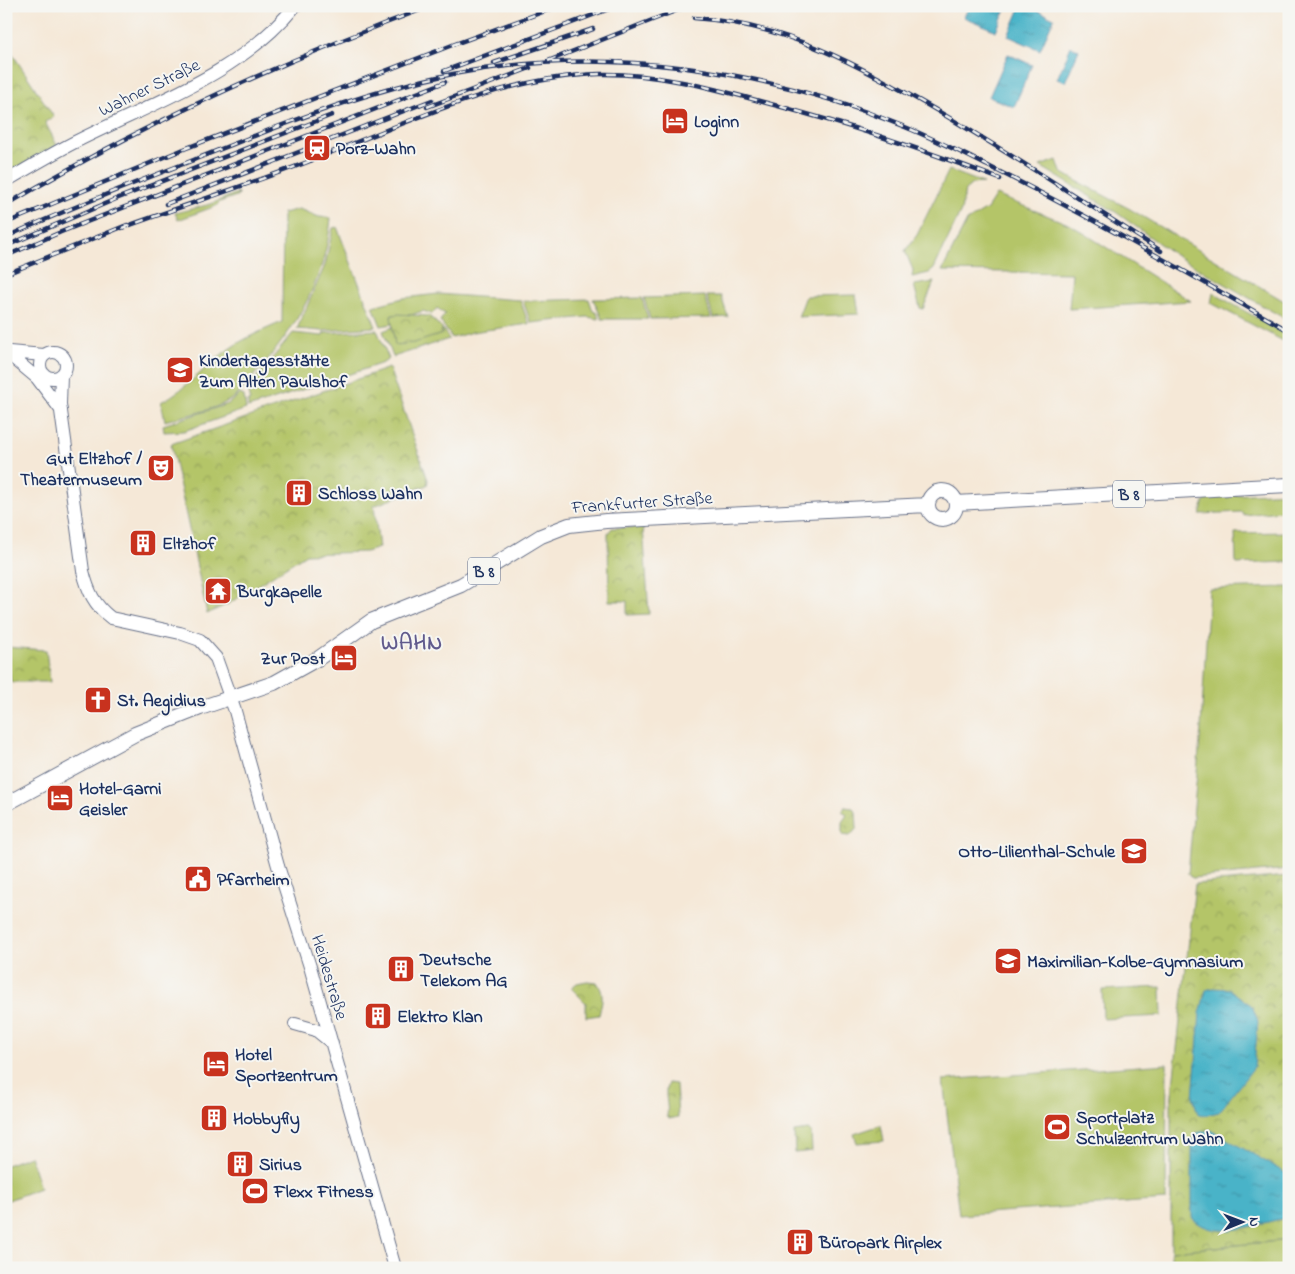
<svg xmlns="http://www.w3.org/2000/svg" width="1295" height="1274" viewBox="0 0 1295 1274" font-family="'Indie Flower',sans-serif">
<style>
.green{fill:#b4c568;stroke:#687a63}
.park{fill:url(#park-crowns);stroke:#687a63}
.water{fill:url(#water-ripples);stroke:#327193}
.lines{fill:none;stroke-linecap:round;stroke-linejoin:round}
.secondary-casing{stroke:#677088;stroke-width:14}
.primary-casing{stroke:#677088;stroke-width:16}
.secondary{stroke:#fff;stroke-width:12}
.primary{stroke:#fff;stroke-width:14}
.rail-casing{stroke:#1b2f5e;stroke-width:4.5}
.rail{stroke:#f6f6f2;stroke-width:2.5;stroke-dasharray:8;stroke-linecap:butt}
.labels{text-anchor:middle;stroke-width:4;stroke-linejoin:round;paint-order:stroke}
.shield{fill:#f6f6f2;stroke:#5d6b8a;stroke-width:1}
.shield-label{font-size:16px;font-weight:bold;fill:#1b2f5e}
.street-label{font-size:18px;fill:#1b2f5e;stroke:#f6f6f2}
.poi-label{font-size:18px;font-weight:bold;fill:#1b2f5e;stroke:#f6f6f2;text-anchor:start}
.district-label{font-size:22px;font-weight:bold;letter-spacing:1px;fill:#615b8d;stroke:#f6f6f2}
</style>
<defs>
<pattern id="park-crowns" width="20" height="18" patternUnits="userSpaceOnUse" patternTransform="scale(1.25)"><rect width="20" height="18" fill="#b4c568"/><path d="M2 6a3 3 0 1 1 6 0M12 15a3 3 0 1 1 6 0" fill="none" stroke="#92a059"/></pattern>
<pattern id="water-ripples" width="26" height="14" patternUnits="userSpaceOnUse" patternTransform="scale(1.25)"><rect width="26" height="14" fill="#4ab3c8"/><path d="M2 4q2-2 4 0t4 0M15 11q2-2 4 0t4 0" fill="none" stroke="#3d92a6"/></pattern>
</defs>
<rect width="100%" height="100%" fill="#f6f6f2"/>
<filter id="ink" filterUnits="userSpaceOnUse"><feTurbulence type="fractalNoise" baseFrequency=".02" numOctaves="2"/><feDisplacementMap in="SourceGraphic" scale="10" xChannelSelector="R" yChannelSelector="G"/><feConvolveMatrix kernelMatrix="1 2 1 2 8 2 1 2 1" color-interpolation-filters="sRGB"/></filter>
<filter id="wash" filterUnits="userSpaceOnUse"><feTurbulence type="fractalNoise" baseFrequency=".0096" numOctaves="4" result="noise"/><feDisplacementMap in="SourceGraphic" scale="20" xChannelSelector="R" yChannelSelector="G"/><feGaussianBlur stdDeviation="1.12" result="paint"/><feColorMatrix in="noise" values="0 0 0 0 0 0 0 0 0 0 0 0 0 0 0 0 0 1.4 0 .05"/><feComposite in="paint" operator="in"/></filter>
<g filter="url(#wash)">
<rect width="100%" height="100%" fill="#f5e8d7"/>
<path class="green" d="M 1057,160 L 1061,172 L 1073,179 L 1130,209 L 1289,304 L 1289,321 L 1175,255 L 1117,213 L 1040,166 Z
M 949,170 L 983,183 L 972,184 L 965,190 L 961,211 L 934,269 L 929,273 L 912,277 L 913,270 L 905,251 L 917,235 Z
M 237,193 L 239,195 L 220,202 L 216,206 L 178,220 L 175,213 L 211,204 Z
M 996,195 L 1071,225 L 1191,301 L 1069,309 L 1072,273 L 942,271 L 967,221 L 987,209 Z
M 299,209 L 319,217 L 331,218 C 326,278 296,329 256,373 C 249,381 240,395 230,400 C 212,411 186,415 165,421 L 161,402 C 188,388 205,366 229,349 C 246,337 264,330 282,322 L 283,213 Z
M 337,227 L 376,327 L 322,331 L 297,329 L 325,265 L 333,228 Z
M 934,282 L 923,309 L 920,308 L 914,285 Z
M 1213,293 L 1289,336 L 1289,344 L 1211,303 Z
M 438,294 L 520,300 L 529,324 L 472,332 L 452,338 L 440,321 L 445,314 L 437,308 L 432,314 L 423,311 L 411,315 L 391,315 L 392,324 L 381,326 L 373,306 L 403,298 Z
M 856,295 L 859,314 L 798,317 L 806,296 Z
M 705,296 L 711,318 L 650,319 L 644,298 Z
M 707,296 L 721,296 L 728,317 L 713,318 Z
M 642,298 L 648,319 L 602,319 L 593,299 Z
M 589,299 L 593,311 L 597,313 L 599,319 L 587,317 L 531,323 L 523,301 Z
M 393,327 L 395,345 L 436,336 L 442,334 L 442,328 L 449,339 L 393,357 L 383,331 Z
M 377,330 L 389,359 L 383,363 L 248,408 L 248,402 L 250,401 L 247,389 L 293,333 L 323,336 L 324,333 Z
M 240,394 L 244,396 L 246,409 L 184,431 L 164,432 L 163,425 L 228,404 Z
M 1289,492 L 1289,510 L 1244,515 L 1242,512 L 1200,514 L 1203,504 L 1208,496 Z
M 1289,532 L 1289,562 L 1236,564 L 1235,533 Z
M 1289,587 L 1289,869 L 1192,878 L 1188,874 L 1201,728 L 1209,589 Z
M 1161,987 L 1162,1016 L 1103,1019 L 1102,990 Z
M 1167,1064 L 1166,1200 L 959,1215 L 943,1080 Z
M 30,1156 L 40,1188 L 6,1201 L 6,1165 Z
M 1289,1240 L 1289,1268 L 1171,1268 L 1171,1251 Z"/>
<path class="park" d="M 6,44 L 54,117 L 45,122 L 57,145 L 6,175 Z
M 397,314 L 429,316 L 442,328 L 442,334 L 414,343 L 395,345 L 391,316 Z
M 389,368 L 428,480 L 427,485 L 374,506 L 379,548 L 366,552 L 306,554 L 230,603 L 207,614 L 171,444 Z
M 643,527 L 649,614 L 627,615 L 627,601 L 609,601 L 608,533 L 612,528 Z
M 6,647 L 46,650 L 50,682 L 11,682 Z
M 845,807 L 853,808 L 856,812 L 857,828 L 850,836 L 842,835 L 842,821 L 847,814 L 842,811 Z
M 1289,876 L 1289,1240 L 1171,1251 L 1171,1103 L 1195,884 Z
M 587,981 L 597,982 C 605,994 602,1001 599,1015 L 586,1017 L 586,1003 L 571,988 L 577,983 Z
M 668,1083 L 676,1084 L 678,1117 L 669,1119 L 667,1116 C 669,1104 663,1094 668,1083 Z
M 881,1125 L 884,1141 L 857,1143 L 854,1134 Z
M 808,1130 L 811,1132 L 812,1151 L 795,1153 L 794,1132 Z"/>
<path class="water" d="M 969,6 L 1007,6 L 996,31 L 964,17 Z
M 1021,6 L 1028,6 L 1054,18 L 1040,50 L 1008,36 Z
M 1071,46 L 1079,50 L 1065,82 L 1057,79 Z
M 1008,54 L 1032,65 L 1014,107 L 989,97 Z
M 1213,988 L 1229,989 L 1252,1006 L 1258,1021 L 1254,1067 L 1219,1112 L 1206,1115 L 1198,1114 L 1193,1097 L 1200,1013 L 1206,990 Z
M 1211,1130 L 1289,1175 L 1289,1218 C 1258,1221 1218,1244 1192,1218 L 1192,1140 L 1196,1133 Z"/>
</g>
<g filter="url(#ink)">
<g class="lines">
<g class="secondary-casing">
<path id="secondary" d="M 6,181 C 28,168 50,155 73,143 C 151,103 238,76 295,6
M 6,352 L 37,378 L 61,410
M 9,352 L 44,355
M40 365a13 13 0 1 1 26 0a13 13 0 1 1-26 0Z
M 61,375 L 60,404 L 83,571 C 88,591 94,605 111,618 L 180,633 L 200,640 L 216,658 L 235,711 L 278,866 L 311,970 L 395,1268
M 295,1024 L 316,1030 L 332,1043"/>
</g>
<g class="primary-casing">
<path id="primary" d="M928 505a14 14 0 1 1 28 0a14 14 0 1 1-28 0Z
M 956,503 L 1289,485
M 6,804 L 135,734 L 200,708 L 274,683 L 319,658 L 371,621 L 461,585 L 541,536 L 569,525 L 606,521 L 928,505"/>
</g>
<use href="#secondary" class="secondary"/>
<use href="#primary" class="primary"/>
<g class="rail-casing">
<path id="rail" d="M 694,18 C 786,24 858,65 936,110 C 1013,155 1087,204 1161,251
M 548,61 L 688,6
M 494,63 L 593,29
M 444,71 L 617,6
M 427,107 L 530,68
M 166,204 L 432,100
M 6,205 C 141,125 284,60 431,6
M 6,223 L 184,149 L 455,44 L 559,6
M 122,228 C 183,206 244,186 305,163 C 399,126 497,77 600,74 C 656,73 709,87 763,102 C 844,123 922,149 1000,179
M 6,237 C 67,209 129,185 191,161 C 276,127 363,91 453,74 C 605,45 763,68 905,127 C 935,139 964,154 992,168 C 1093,218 1191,275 1289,331
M 6,246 L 116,199 L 332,115
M 6,256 L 61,232 L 445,82
M 6,274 L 127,225"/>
</g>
<use href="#rail" class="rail"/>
</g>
</g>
<defs>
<g id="hotel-square" transform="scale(1.4375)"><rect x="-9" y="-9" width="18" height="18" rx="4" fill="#c8321e" stroke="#f6f6f2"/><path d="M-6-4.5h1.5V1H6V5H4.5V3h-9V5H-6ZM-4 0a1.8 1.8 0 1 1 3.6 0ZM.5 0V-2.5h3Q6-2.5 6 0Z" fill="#fff"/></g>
<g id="station-square" transform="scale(1.4375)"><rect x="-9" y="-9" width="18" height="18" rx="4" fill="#c8321e" stroke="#f6f6f2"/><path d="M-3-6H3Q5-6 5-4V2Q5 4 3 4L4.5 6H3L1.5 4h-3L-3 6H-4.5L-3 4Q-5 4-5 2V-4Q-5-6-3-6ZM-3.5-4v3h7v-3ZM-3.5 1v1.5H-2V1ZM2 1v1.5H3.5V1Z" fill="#fff"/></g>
<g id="school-square" transform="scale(1.4375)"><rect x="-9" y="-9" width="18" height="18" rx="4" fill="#c8321e" stroke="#f6f6f2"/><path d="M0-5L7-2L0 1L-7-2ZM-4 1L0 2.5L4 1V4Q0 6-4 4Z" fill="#fff"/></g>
<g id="theatre-square" transform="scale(1.4375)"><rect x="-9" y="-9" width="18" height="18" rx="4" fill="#c8321e" stroke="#f6f6f2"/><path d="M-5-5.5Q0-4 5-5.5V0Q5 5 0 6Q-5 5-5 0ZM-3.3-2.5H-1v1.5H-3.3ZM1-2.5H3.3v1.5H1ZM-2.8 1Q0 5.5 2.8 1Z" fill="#fff"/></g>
<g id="building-square" transform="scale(1.4375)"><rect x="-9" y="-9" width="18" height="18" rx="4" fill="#c8321e" stroke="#f6f6f2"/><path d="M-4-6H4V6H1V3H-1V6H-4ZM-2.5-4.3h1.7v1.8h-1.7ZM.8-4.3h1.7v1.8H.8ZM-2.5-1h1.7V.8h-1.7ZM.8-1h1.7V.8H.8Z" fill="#fff"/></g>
<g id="temple-square" transform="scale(1.4375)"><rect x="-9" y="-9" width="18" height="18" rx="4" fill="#c8321e" stroke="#f6f6f2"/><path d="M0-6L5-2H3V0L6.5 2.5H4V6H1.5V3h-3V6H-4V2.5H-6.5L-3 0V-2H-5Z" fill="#fff"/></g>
<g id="church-square" transform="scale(1.4375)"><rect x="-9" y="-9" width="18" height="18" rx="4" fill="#c8321e" stroke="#f6f6f2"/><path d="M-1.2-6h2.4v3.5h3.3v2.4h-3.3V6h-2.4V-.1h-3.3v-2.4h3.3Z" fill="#fff"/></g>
<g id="civic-square" transform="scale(1.4375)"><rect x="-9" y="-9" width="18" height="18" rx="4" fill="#c8321e" stroke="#f6f6f2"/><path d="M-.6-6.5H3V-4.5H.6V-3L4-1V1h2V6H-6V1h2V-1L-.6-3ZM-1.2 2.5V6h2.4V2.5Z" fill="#fff"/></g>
<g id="stadium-square" transform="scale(1.4375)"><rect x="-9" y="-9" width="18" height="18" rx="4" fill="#c8321e" stroke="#f6f6f2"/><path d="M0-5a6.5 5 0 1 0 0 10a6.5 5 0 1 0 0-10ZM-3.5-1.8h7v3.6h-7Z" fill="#fff"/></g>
</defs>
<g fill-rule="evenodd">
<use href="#hotel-square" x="675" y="121"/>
<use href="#station-square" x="317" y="148"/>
<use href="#school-square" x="180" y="370"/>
<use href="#theatre-square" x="161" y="468"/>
<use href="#building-square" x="299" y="493"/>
<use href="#building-square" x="143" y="543"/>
<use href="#temple-square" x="218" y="591"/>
<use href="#hotel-square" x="344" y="658"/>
<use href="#church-square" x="98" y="700"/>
<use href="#hotel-square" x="60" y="798"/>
<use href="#school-square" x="1134" y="851"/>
<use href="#civic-square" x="198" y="879"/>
<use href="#school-square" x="1008" y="961"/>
<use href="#building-square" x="401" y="969"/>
<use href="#building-square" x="378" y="1016"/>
<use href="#hotel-square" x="216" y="1064"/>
<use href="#building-square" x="214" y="1118"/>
<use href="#stadium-square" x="1057" y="1127"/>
<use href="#building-square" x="240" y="1164"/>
<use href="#stadium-square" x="255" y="1191"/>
<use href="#building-square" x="800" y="1242"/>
</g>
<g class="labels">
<g class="shield">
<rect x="1113" y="480.5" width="32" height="27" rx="4"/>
<rect x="468" y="557.5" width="32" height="27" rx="4"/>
</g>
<g class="shield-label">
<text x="1129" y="500">B 8</text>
<text x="484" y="577">B 8</text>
</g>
<g class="street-label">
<text transform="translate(149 87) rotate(-26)" y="6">Wahner Straße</text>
<text transform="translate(642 502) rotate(-4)" y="6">Frankfurter Straße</text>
<text transform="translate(330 977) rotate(73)" y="6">Heidestraße</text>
</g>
<g class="poi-label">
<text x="694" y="127">Loginn</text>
<text x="336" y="154">Porz-Wahn</text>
<text x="199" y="366">Kindertagesstätte<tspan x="199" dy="21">Zum Alten Paulshof</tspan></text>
<text x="142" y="464" text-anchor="end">Gut Eltzhof /<tspan x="142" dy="21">Theatermuseum</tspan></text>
<text x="318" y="499">Schloss Wahn</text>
<text x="162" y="549">Eltzhof</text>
<text x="237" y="597">Burgkapelle</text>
<text x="325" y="664" text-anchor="end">Zur Post</text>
<text x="117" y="706">St. Aegidius</text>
<text x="79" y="794">Hotel-Garni<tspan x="79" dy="21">Geisler</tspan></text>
<text x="1115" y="857" text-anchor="end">Otto-Lilienthal-Schule</text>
<text x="217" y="885">Pfarrheim</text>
<text x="420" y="965">Deutsche<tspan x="420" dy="21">Telekom AG</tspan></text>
<text x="1027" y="967">Maximilian-Kolbe-Gymnasium</text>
<text x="397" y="1022">Elektro Klan</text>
<text x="235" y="1060">Hotel<tspan x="235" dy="21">Sportzentrum</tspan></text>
<text x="1076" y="1123">Sportplatz<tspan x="1076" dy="21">Schulzentrum Wahn</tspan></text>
<text x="233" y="1124">Hobbyfly</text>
<text x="259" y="1170">Sirius</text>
<text x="274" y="1197">Flexx Fitness</text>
<text x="819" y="1248">Büropark Airplex</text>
</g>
<g class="district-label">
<text x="412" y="649">WAHN</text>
</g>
</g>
<rect width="1295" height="1274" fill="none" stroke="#f6f6f2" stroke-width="25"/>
<g transform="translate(1242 1222) rotate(89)" stroke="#f6f6f2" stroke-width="4" paint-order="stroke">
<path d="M0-4L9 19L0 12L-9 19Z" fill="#1b2f5e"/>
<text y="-8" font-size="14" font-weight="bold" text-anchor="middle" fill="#1b2f5e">N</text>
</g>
</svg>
